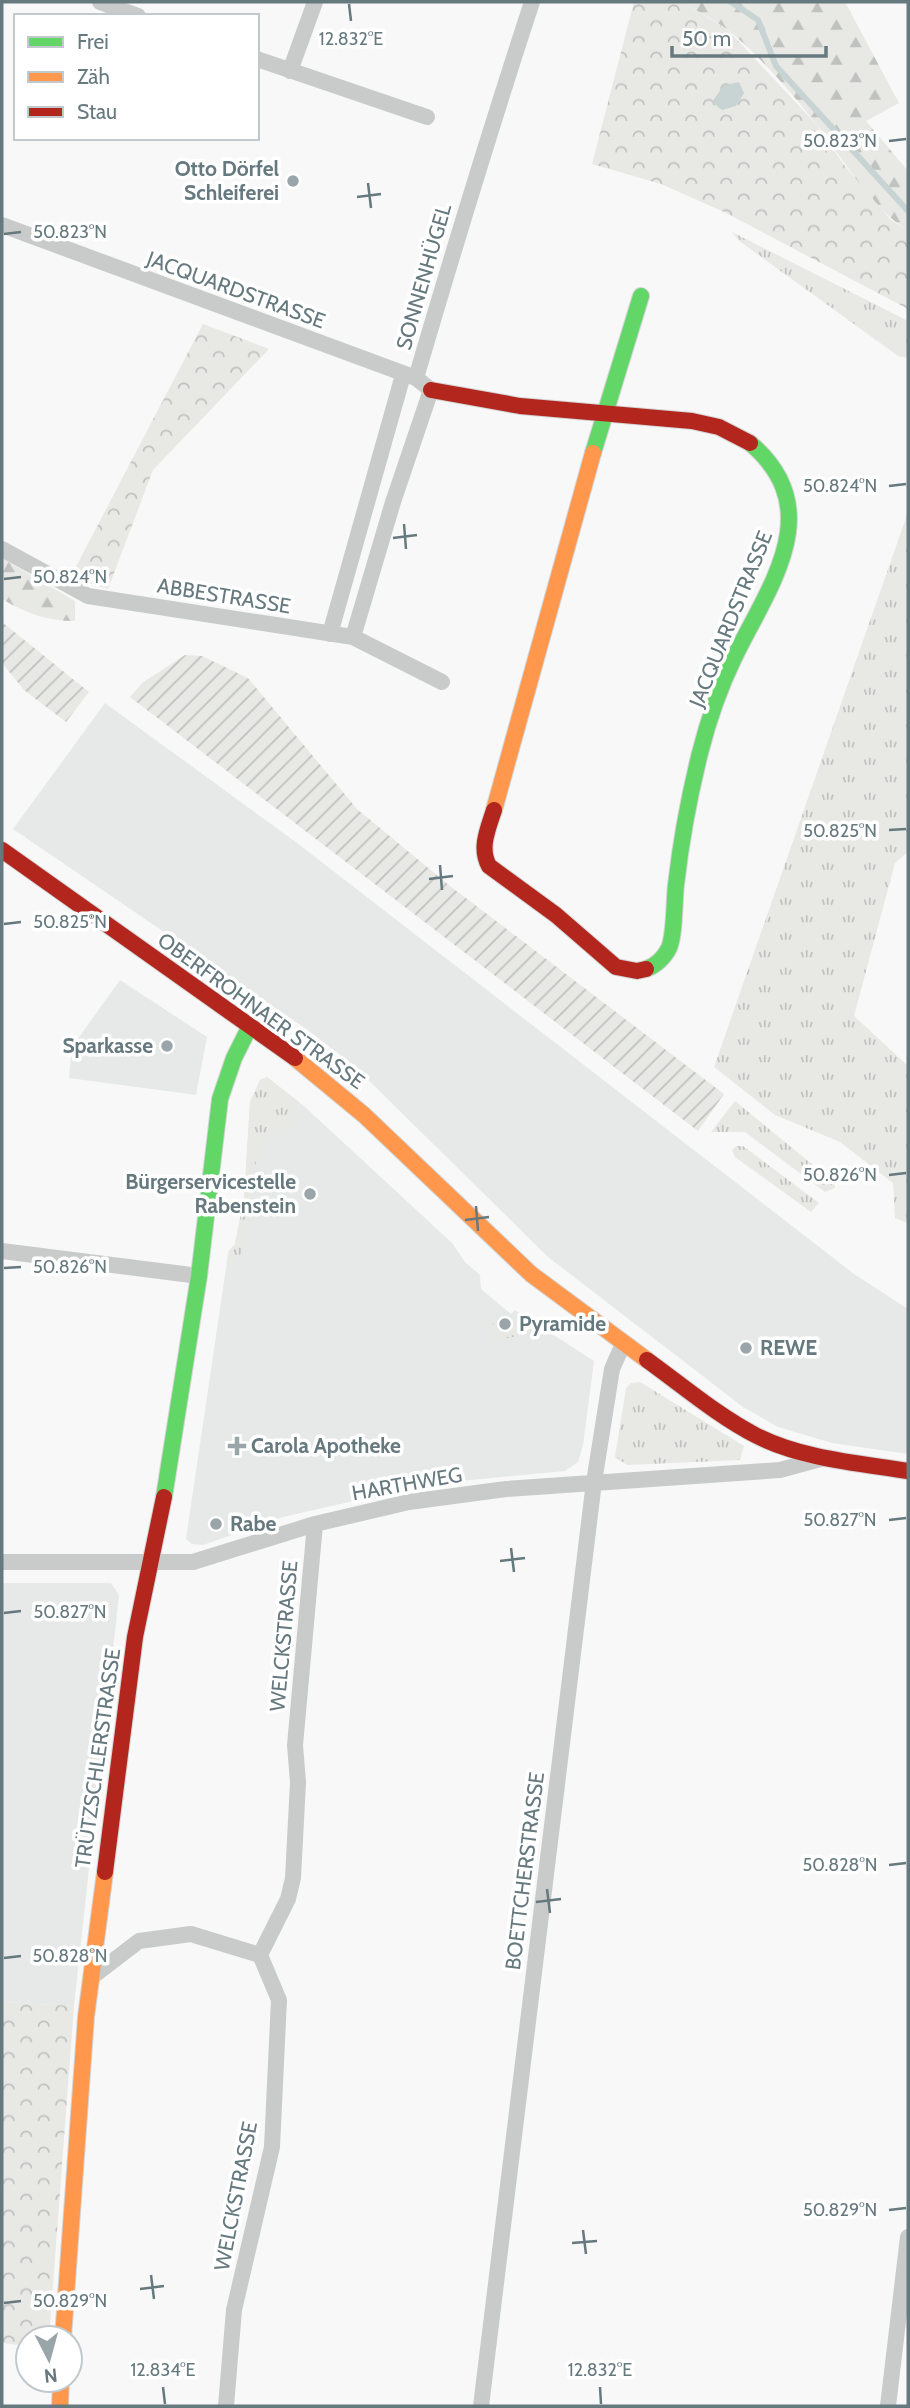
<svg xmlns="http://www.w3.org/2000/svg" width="910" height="2408" viewBox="0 0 910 2408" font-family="Cabin,sans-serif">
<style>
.built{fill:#e7e8e8}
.grass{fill:url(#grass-tufts)}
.forest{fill:url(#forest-firs)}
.park{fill:url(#park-crowns)}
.garden{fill:url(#garden-furrows)}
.water{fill:#c8d3d4}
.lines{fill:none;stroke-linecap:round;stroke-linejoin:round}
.stream{stroke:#c8d3d4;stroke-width:6}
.fast-casing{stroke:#d3d4d5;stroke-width:18}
.slow-casing{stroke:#d3d4d5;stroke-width:18}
.jam-casing{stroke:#d3d4d5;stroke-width:18}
.street{stroke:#c9cbcb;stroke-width:16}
.fast{stroke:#63d668;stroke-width:16}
.slow{stroke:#ff974d;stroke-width:16}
.jam{stroke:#b3261e;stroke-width:16}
.ticks{fill:none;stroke:#66797f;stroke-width:2.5}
.poi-dot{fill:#99a5a9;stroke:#fff;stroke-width:2.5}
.labels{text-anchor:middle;stroke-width:7;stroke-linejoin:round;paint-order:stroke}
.poi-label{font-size:21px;font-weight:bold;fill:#66797f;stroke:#fff;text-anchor:start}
.street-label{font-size:21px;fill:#66797f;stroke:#fff}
.ticks-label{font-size:18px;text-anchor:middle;fill:#66797f;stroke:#fff;stroke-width:7;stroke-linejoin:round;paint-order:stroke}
</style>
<defs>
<pattern id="grass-tufts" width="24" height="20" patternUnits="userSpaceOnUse" patternTransform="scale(1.75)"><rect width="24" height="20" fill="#e8e9e5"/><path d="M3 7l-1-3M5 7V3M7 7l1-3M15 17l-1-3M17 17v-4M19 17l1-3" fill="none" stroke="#c0c2bf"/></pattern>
<pattern id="forest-firs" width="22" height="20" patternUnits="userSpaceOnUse" patternTransform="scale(1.75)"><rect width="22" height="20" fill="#e8e9e5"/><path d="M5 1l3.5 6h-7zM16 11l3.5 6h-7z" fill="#c0c2bf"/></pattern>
<pattern id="park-crowns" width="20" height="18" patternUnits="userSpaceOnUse" patternTransform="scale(1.75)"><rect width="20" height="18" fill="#e8e9e5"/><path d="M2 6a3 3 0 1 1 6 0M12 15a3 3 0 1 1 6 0" fill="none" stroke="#c0c2bf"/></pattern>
<pattern id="garden-furrows" width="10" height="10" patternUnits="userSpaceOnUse" patternTransform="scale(1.75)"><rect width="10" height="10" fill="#e8e9e5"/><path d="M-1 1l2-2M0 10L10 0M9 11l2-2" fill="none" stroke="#c0c2bf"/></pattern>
</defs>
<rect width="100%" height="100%" fill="#f8f8f8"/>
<path class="built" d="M 105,703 L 297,843 L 854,1274 L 908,1309 L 908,1454 L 832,1443 L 778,1427 L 743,1407 L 548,1257 L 352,1064 L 309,1031 L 13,829 Z
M 120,980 L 207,1037 L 196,1095 L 69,1078 L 72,1047 Z
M 267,1077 L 305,1107 L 452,1243 L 465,1262 L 480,1275 L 481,1289 L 511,1314 L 515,1310 L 594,1361 L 583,1445 L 578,1462 L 565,1471 L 429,1484 L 283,1517 L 203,1545 L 192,1544 L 186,1539 L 227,1261 L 229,1251 L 235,1244 L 244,1198 L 250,1102 L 260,1080 Z
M 2,1583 L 111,1583 L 119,1595 L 74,2006 L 2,2002 Z"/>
<path class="grass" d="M 732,232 L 908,321 L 908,358 L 898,356 L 738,240 Z
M 908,512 L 908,852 L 895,863 L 854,1016 L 908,1066 L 908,1223 L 895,1218 L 893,1183 L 840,1142 L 775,1115 L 714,1067 Z
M 267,1077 L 299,1102 L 293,1124 C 239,1134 258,1209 244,1248 C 242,1254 235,1260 230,1264 L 227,1261 L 229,1251 L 235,1244 L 244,1198 L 250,1102 L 260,1080 Z
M 735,1101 L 835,1183 L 835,1188 L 825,1192 L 745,1132 L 711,1132 Z
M 736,1146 L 743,1146 L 819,1203 L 811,1212 L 735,1157 L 732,1150 Z
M 522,1315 L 541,1325 L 541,1331 L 493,1341 L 492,1323 L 509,1334 Z
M 640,1382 L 744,1446 L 740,1460 L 627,1465 L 615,1457 L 626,1388 L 631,1383 Z"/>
<path class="forest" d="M 682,2 L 845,2 L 899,103 L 866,121 L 908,171 L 908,231 C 869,205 845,162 817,125 C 794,95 758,54 728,30 C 714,20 697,11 682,2 Z
M 2,558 L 75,601 L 75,621 C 47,621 25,613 2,599 Z"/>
<path class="park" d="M 634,2 L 682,2 L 728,30 L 816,124 L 844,165 L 891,220 L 908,231 L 908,309 L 724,212 L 661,184 L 592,164 Z
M 203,324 L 269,349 L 153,470 L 108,589 L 70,578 Z
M 2,2002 L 74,2006 L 49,2338 L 28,2338 L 28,2346 L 2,2343 Z"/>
<path class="garden" d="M 2,622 L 89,692 L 66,722 L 24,690 L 2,663 Z
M 185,655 L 202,656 L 248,678 L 357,809 L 450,886 L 724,1094 L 698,1131 L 130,697 L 142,683 Z"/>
<path class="water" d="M 739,82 L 744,93 L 736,106 L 722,110 L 712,102 L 724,85 Z"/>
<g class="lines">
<path class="stream" d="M 731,2 L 758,20 L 776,66 L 908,211"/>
<g class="fast-casing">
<path id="fast" d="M 593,453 L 641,296
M 646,969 C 655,966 664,958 669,948 C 675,934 674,901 676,885 C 681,841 689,797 700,753 C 708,721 719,689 734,658 C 769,586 829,510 750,443
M 164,1497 L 199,1276 L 220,1099 L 234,1058 L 250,1026"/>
</g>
<g class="slow-casing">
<path id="slow" d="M 494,810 L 593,453
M 295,1058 L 364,1115 L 531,1274 L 647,1360
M 63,2338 L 86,2017 L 105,1872
M 60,2406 L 61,2380"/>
</g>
<g class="jam-casing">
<path id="jam" d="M 431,390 L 520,406 L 692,421 L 719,427 L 750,443
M 494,810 C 488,829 479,848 489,866 L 556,915 L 616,967 L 637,971 L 646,969
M 2,850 L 295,1058
M 647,1360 C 683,1386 718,1416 757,1436 C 803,1459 858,1463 908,1471
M 105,1872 L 135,1637 L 164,1497"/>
</g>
<path class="street" d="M 100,2 L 138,16
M 257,59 L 427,117
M 290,71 L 315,2
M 2,225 L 416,378 L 431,390 L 393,502 L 353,637
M 416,378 C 453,252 491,127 532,2
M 2,549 L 88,596 L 353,637 L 442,682
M 330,634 L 403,375
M 2,1251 L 199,1276
M 2,1562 L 193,1562 L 315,1524 L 409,1502 L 506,1489 L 780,1470 L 824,1458
M 260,1955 L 288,1899 L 293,1878 L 298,1782 L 295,1745 L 315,1524
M 92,1977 L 139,1941 L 191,1934 L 260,1955 L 279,2000 L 272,2147 L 234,2310 L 226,2406
M 481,2406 L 594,1482 L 612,1369 L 623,1344
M 888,2406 L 908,2237"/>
<use href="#fast" class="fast"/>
<use href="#slow" class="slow"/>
<use href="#jam" class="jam"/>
</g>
<path class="ticks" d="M 349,4 L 351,21M 889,141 L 906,139M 368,183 L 371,208M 357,197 L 381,194M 4,234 L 21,232M 889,486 L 906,484M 404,524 L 406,549M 393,538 L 417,535M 4,579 L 21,577M 889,830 L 906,829M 440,865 L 442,890M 429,879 L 453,876M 4,924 L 21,922M 889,1175 L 906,1173M 476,1206 L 478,1231M 465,1220 L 489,1217M 4,1268 L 21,1267M 889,1520 L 906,1518M 511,1548 L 514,1572M 500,1561 L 525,1558M 4,1613 L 21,1611M 889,1865 L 906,1863M 547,1889 L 550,1913M 536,1902 L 561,1899M 4,1958 L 21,1956M 889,2210 L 906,2208M 583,2230 L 586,2254M 572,2243 L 597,2241M 151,2275 L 154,2299M 140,2289 L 164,2286M 4,2303 L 21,2301M 163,2387 L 165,2404M 600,2387 L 601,2404"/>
<g class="poi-dot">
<circle cx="293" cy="181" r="7"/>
<circle cx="167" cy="1046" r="7"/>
<circle cx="310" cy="1194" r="7"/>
<circle cx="505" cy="1324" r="7"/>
<circle cx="746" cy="1348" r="7"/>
<path d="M233.5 1435.5h7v7h7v7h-7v7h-7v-7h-7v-7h7z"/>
<circle cx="216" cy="1524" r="7"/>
</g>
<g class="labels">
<g class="poi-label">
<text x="279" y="176" text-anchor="end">Otto Dörfel<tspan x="279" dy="24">Schleiferei</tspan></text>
<text x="153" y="1053" text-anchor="end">Sparkasse</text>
<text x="296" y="1189" text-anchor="end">Bürgerservicestelle<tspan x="296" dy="24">Rabenstein</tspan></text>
<text x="519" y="1331">Pyramide</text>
<text x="760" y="1355">REWE</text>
<text x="251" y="1453">Carola Apotheke</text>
<text x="230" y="1531">Rabe</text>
</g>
<g class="street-label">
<text transform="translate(424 277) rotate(-74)" y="7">SONNENHÜGEL</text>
<text transform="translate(236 290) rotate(20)" y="7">JACQUARDSTRASSE</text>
<text transform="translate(224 596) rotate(9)" y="7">ABBESTRASSE</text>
<text transform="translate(731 619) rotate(-68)" y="7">JACQUARDSTRASSE</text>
<text transform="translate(261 1011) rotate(36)" y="7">OBERFROHNAER STRASSE</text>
<text transform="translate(407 1484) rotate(-10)" y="7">HARTHWEG</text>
<text transform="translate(284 1636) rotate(-85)" y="7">WELCKSTRASSE</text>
<text transform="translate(98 1758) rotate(-82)" y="7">TRÜTZSCHLERSTRASSE</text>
<text transform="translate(525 1871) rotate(-83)" y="7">BOETTCHERSTRASSE</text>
<text transform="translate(236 2196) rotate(-79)" y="7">WELCKSTRASSE</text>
</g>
</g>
<g class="ticks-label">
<text x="351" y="45">12.832°E</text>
<text x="840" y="147">50.823°N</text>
<text x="70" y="238">50.823°N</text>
<text x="840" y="492">50.824°N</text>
<text x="70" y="583">50.824°N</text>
<text x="840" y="837">50.825°N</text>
<text x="70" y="928">50.825°N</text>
<text x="840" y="1181">50.826°N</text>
<text x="70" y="1273">50.826°N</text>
<text x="840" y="1526">50.827°N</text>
<text x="70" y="1618">50.827°N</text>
<text x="840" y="1871">50.828°N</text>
<text x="70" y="1962">50.828°N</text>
<text x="840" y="2216">50.829°N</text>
<text x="70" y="2307">50.829°N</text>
<text x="163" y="2376">12.834°E</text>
<text x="600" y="2376">12.832°E</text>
</g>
<rect width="910" height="2408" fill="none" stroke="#66797f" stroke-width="7"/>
<rect x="14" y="14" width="245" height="126" fill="#ffffff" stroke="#c2c9cc" stroke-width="2"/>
<rect x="28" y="37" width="35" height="10" fill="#63d668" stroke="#c2c9cc" stroke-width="2"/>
<text x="77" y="49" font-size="21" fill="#66797f">Frei</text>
<rect x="28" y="72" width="35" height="10" fill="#ff974d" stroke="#c2c9cc" stroke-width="2"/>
<text x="77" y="84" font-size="21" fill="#66797f">Zäh</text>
<rect x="28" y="107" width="35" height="10" fill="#b3261e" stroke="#c2c9cc" stroke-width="2"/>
<text x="77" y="119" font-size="21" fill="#66797f">Stau</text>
<g transform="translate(49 2359) rotate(174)"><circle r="33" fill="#ffffff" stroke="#c2c9cc" stroke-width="2"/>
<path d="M0-5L12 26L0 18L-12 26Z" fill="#99a5a9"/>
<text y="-10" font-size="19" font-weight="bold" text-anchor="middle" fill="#66797f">N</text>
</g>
<path d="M672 46v10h154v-10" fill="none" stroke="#66797f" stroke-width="3.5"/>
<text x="682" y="46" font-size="21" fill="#66797f" stroke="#ffffff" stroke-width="5" paint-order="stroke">50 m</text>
</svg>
